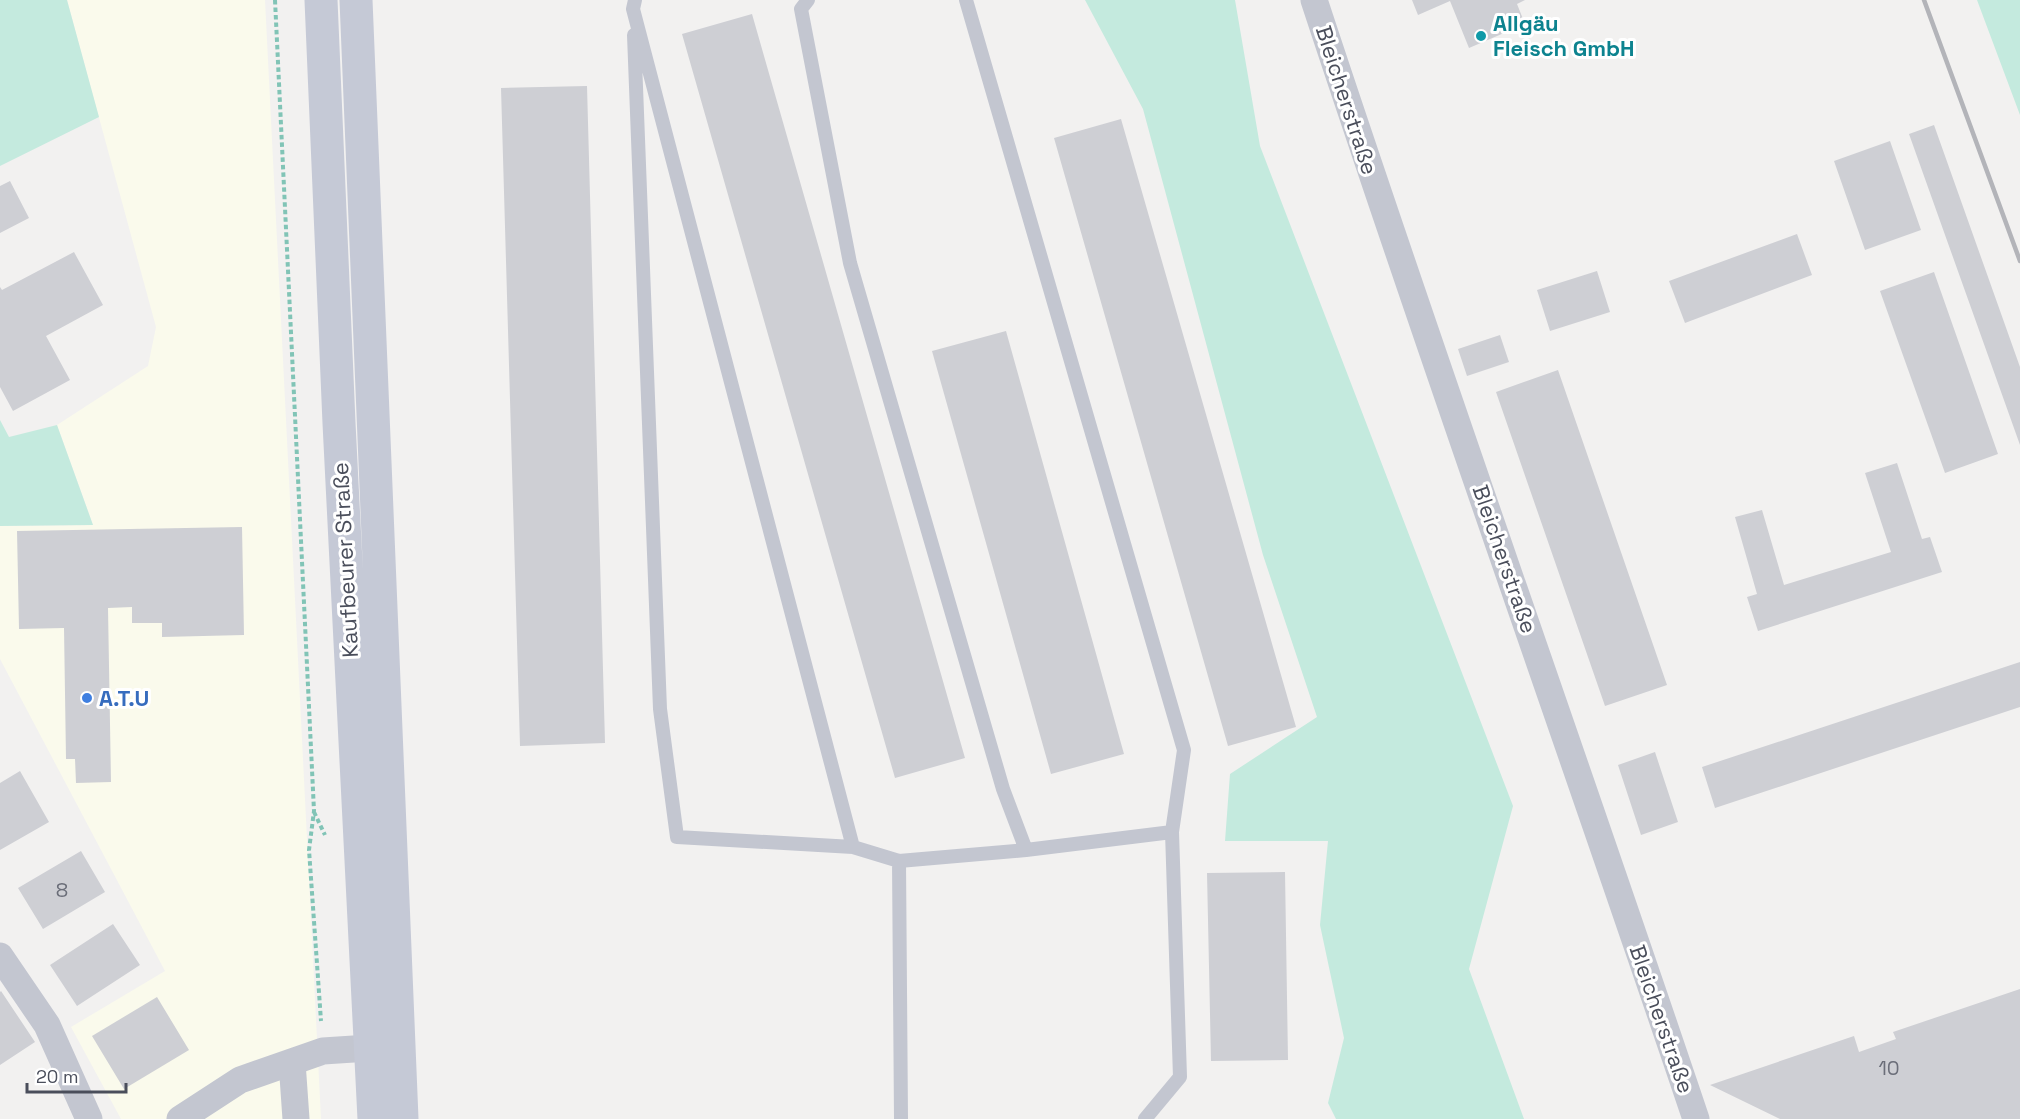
<svg xmlns="http://www.w3.org/2000/svg" width="2020" height="1119" viewBox="0 0 2020 1119" font-family="'Space Grotesk',sans-serif">
<style>
.commercial{fill:#fafaec}
.green{fill:#c4eade}
.building{fill:#cecfd4}
.lines{fill:none;stroke-linecap:round;stroke-linejoin:round}
.path{stroke:#81c4b6;stroke-width:4;stroke-dasharray:4.5 3;stroke-linecap:butt}
.lane{stroke:#c3c6d0;stroke-width:14}
.street{stroke:#c3c6d0;stroke-width:27}
.secondary{stroke:#c5c9d6;stroke-width:33}
.rail{stroke:#b3b4b9;stroke-width:4.5}
.culture-dot{fill:#0f9aa8;stroke:#fff;stroke-width:2}
.shop-dot{fill:#3f7fe0;stroke:#fff;stroke-width:2}
.labels{text-anchor:middle;stroke-width:6;stroke-linejoin:round;paint-order:stroke}
.number-label{font-size:20px;fill:#6b6e79}
.culture-label{font-size:22px;font-weight:bold;fill:#0d838f;stroke:#fff;text-anchor:start}
.street-label{font-size:22px;fill:#4a4e5b;stroke:#fff}
.shop-label{font-size:22px;font-weight:bold;fill:#366cbe;stroke:#fff;text-anchor:start}
</style>
<rect width="100%" height="100%" fill="#f2f1f0"/>
<path class="commercial" d="M 67,0 L 265,0 L 321,1119 L 121,1119 L 71,1027 L 165,971 L 0,659 L 0,526 L 93,525 L 57,425 L 148,366 L 156,327 Z"/>
<path class="green" d="M 0,0 L 67,0 L 99,117 L 0,166 Z
M 1085,0 L 1235,0 L 1260,146 L 1513,806 L 1469,969 L 1524,1119 L 1336,1119 L 1328,1103 L 1344,1038 L 1320,925 L 1328,841 L 1225,841 L 1230,774 L 1317,717 L 1263,555 L 1143,109 Z
M 1977,0 L 2020,0 L 2020,115 Z
M 0,420 L 9,437 L 57,425 L 93,525 L 0,526 Z"/>
<path class="building" d="M 1412,0 L 1525,0 L 1517,4 L 1525,24 L 1469,48 L 1450,1 L 1418,15 Z
M 752,14 L 965,758 L 895,778 L 682,34 Z
M 587,86 L 605,743 L 520,746 L 501,88 Z
M 1121,119 L 1296,727 L 1228,746 L 1054,138 Z
M 1934,125 L 2020,367 L 2020,445 L 1909,134 Z
M 1890,141 L 1921,230 L 1865,250 L 1834,161 Z
M 10,181 L 29,218 L 0,233 L 0,186 Z
M 1797,234 L 1812,275 L 1685,323 L 1669,281 Z
M 74,252 L 103,305 L 46,336 L 70,380 L 13,411 L 0,387 L 0,287 L 2,290 Z
M 1597,271 L 1610,312 L 1550,331 L 1537,290 Z
M 1934,272 L 1998,454 L 1945,473 L 1880,291 Z
M 1006,331 L 1124,754 L 1051,774 L 932,351 Z
M 1500,335 L 1509,362 L 1467,376 L 1458,349 Z
M 1558,370 L 1667,685 L 1605,706 L 1496,392 Z
M 1897,463 L 1922,539 L 1930,537 L 1942,572 L 1758,631 L 1747,597 L 1757,594 L 1735,517 L 1762,510 L 1784,585 L 1891,552 L 1865,473 Z
M 242,527 L 244,635 L 162,637 L 162,623 L 132,623 L 132,607 L 108,608 L 111,782 L 76,783 L 75,759 L 66,759 L 64,628 L 19,629 L 17,531 Z
M 2020,662 L 2020,707 L 1715,808 L 1702,767 Z
M 1655,752 L 1678,822 L 1641,835 L 1618,765 Z
M 20,771 L 49,822 L 0,850 L 0,783 Z
M 81,851 L 105,892 L 43,929 L 18,888 Z
M 1285,872 L 1288,1060 L 1211,1061 L 1207,873 Z
M 113,924 L 140,965 L 77,1006 L 50,965 Z
M 2020,989 L 2020,1119 L 1780,1119 L 1710,1085 L 1854,1036 L 1859,1052 L 1896,1039 L 1893,1032 Z
M 1,991 L 35,1042 L 0,1065 L 0,992 Z
M 157,997 L 189,1050 L 124,1089 L 92,1036 Z"/>
<g class="lines">
<path class="path" d="M 275,0 L 314,811 L 309,850 L 321,1021
M 314,812 L 325,835"/>
<path class="lane" d="M 635,0 L 633,9 L 853,847 L 899,861 L 1026,850
M 808,0 L 801,9 L 850,263 L 1003,789 L 1026,850 L 1172,832
M 966,0 L 1184,750 L 1172,832 L 1180,1077 L 1145,1119
M 634,35 L 660,709 L 677,837 L 853,847
M 899,861 L 901,1119"/>
<path class="street" d="M 1314,0 C 1437,374 1570,745 1696,1119
M 0,956 L 47,1025 L 89,1119
M 292,1062 L 296,1119
M 180,1119 L 240,1080 L 323,1051 L 369,1048"/>
<path class="secondary" d="M 321,0 L 339,423 L 374,1119
M 356,0 L 402,1119"/>
<path class="rail" d="M 1924,0 L 2020,261"/>
</g>
<circle class="culture-dot" cx="1481" cy="36" r="6"/>
<circle class="shop-dot" cx="87" cy="698" r="6"/>
<g class="labels">
<g class="number-label">
<text x="62" y="897">8</text>
<text x="1889" y="1075">10</text>
</g>
<g class="culture-label">
<text x="1493" y="31">Allgäu<tspan x="1493" dy="25">Fleisch GmbH</tspan></text>
</g>
<g class="street-label">
<text transform="translate(1347 100) rotate(72)" y="8">Bleicherstraße</text>
<text transform="translate(1505 559) rotate(71)" y="8">Bleicherstraße</text>
<text transform="translate(345 560) rotate(-93)" y="8">Kaufbeurer Straße</text>
<text transform="translate(1662 1019) rotate(71)" y="8">Bleicherstraße</text>
</g>
<g class="shop-label">
<text x="99" y="706">A.T.U</text>
</g>
</g>
<path d="M27 1083v9h99v-9" fill="none" stroke="#4a4e5b" stroke-width="3"/>
<text x="36" y="1083" font-size="18" fill="#4a4e5b" stroke="#ffffff" stroke-width="4.5" paint-order="stroke">20 m</text>
</svg>
